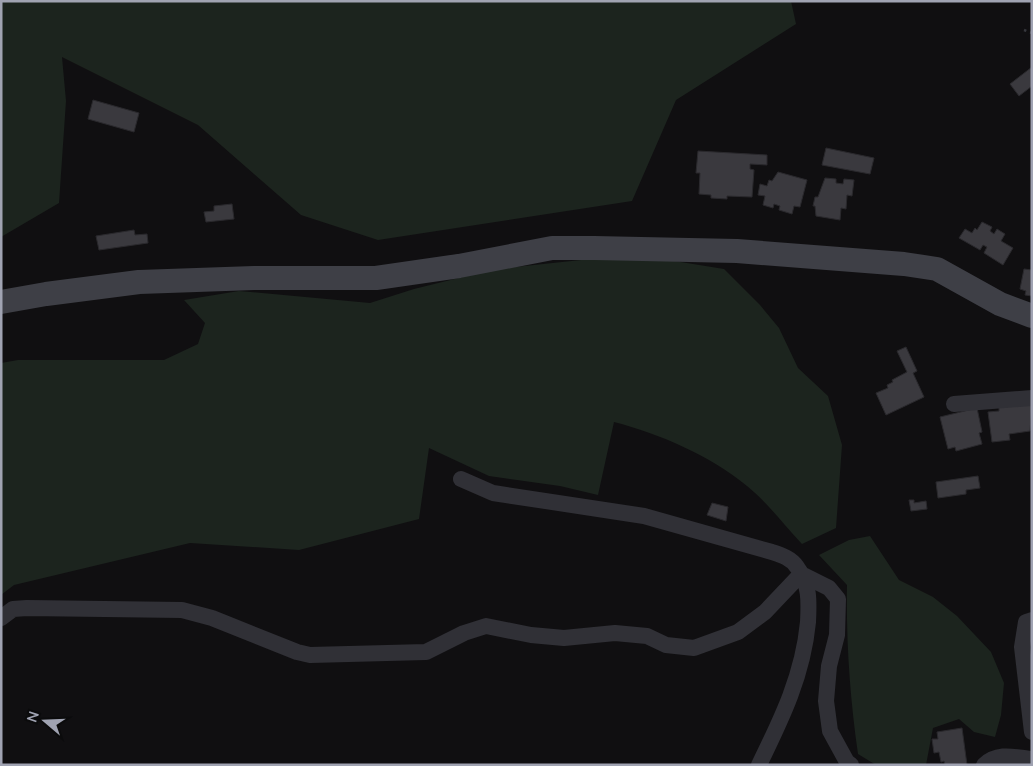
<svg xmlns="http://www.w3.org/2000/svg" width="1033" height="766" viewBox="0 0 1033 766" font-family="'Nunito Sans',sans-serif">
<style>
.green{fill:#1c241e}
.building{fill:#3a393e;stroke:#2a292d}
.lines{fill:none;stroke-linecap:round;stroke-linejoin:round}
.path{stroke:#36373d;stroke-width:2.5;stroke-dasharray:2.5 4;stroke-linecap:butt}
.street{stroke:#303036;stroke-width:16}
.secondary{stroke:#3e3f46;stroke-width:24}
</style>
<rect width="100%" height="100%" fill="#100f11"/>
<path class="green" d="M 1,1 L 791,1 L 796,24 L 676,100 L 632,201 L 378,240 L 301,215 L 198,125 L 62,57 L 66,101 L 59,203 L 1,237 Z
M 662,259 L 724,269 L 760,305 L 779,328 L 798,368 L 828,396 L 842,445 L 836,528 L 802,544 C 784,525 767,502 747,486 C 709,455 660,434 614,422 L 598,495 L 560,486 L 489,476 L 429,448 L 419,519 L 299,550 L 190,543 L 14,585 L 1,595 L 1,363 L 18,360 L 164,360 L 198,344 L 205,323 L 184,300 L 239,291 L 370,303 L 414,289 L 495,269 L 581,260 Z
M 870,536 L 899,580 L 933,597 L 957,616 L 991,652 L 1004,683 L 1001,715 L 995,737 L 974,732 L 959,719 L 933,728 L 926,765 L 876,765 L 858,754 C 850,698 846,641 847,585 L 819,555 L 849,540 Z"/>
<path class="building" d="M 1032,67 L 1032,86 L 1019,96 L 1010,84 Z
M 93,100 L 139,113 L 134,132 L 88,119 Z
M 826,148 L 874,158 L 870,174 L 822,165 Z
M 698,151 L 767,155 L 767,165 L 750,164 L 750,169 L 754,170 L 752,197 L 727,196 L 727,199 L 711,198 L 711,195 L 699,194 L 700,173 L 696,173 Z
M 778,172 L 807,180 L 800,207 L 794,206 L 792,214 L 779,210 L 780,206 L 774,204 L 773,208 L 763,205 L 765,196 L 758,195 L 760,184 L 767,186 L 769,180 L 772,181 Z
M 825,178 L 836,179 L 836,183 L 843,184 L 844,179 L 854,180 L 852,196 L 847,195 L 846,209 L 841,208 L 840,220 L 816,216 L 815,206 L 813,206 L 815,197 L 818,197 Z
M 232,204 L 234,219 L 206,222 L 204,212 L 214,211 L 214,206 Z
M 982,222 L 992,227 L 990,231 L 994,234 L 997,229 L 1005,234 L 1001,241 L 1013,248 L 1003,265 L 984,253 L 987,247 L 983,245 L 980,250 L 959,238 L 965,229 L 972,233 L 975,228 L 977,230 Z
M 134,230 L 135,235 L 147,234 L 148,243 L 99,250 L 96,236 Z
M 1024,269 L 1032,270 L 1032,296 L 1025,295 L 1026,291 L 1020,289 Z
M 906,347 L 917,371 L 913,373 L 924,397 L 886,415 L 876,393 L 888,388 L 887,385 L 893,382 L 892,380 L 907,372 L 897,351 Z
M 1032,405 L 1030,431 L 1009,434 L 1010,440 L 992,442 L 988,412 L 999,411 L 999,407 Z
M 977,408 L 982,432 L 979,433 L 982,444 L 956,451 L 955,447 L 948,449 L 940,417 Z
M 978,476 L 980,488 L 966,490 L 966,494 L 938,498 L 936,482 Z
M 909,500 L 914,500 L 914,503 L 926,501 L 927,509 L 911,511 Z
M 712,503 L 728,507 L 726,521 L 707,515 Z
M 962,728 L 967,765 L 945,765 L 944,761 L 941,762 L 939,752 L 934,753 L 932,739 L 938,739 L 937,732 Z"/>
<g class="lines">
<path class="path" d="M 1024,30 L 1032,33"/>
<path class="street" d="M 954,404 L 1032,398
M 461,479 L 493,493 L 644,516 L 772,552 C 781,555 791,558 797,567 C 810,584 809,602 808,622 C 803,675 782,718 759,765
M 1,618 L 13,609 L 27,608 L 182,610 L 212,618 L 297,652 L 310,655 L 426,652 L 464,633 L 486,626 L 531,635 L 564,638 L 615,633 L 647,636 L 666,645 L 694,648 L 738,632 L 765,612 L 801,574 L 829,588 L 838,599 L 837,635 L 829,666 L 826,701 L 830,731 L 847,762 L 851,765
M 1032,620 L 1026,622 L 1022,647 L 1032,732
M 984,765 C 998,752 1014,757 1032,759"/>
<path class="secondary" d="M 1,302 L 46,294 L 139,282 L 254,278 L 376,278 L 459,266 L 552,248 L 594,248 L 737,251 L 904,264 L 937,269 L 1000,304 L 1032,316"/>
</g>
<rect width="1033" height="766" fill="none" stroke="#a0a3b2" stroke-width="5"/>
<g transform="translate(45 721) rotate(289)" stroke="#0b0b0c" stroke-width="4" paint-order="stroke">
<path d="M0-4L9 19L0 12L-9 19Z" fill="#a0a3b2"/>
<text y="-8" font-size="14" font-weight="bold" text-anchor="middle" fill="#a0a3b2">N</text>
</g>
</svg>
